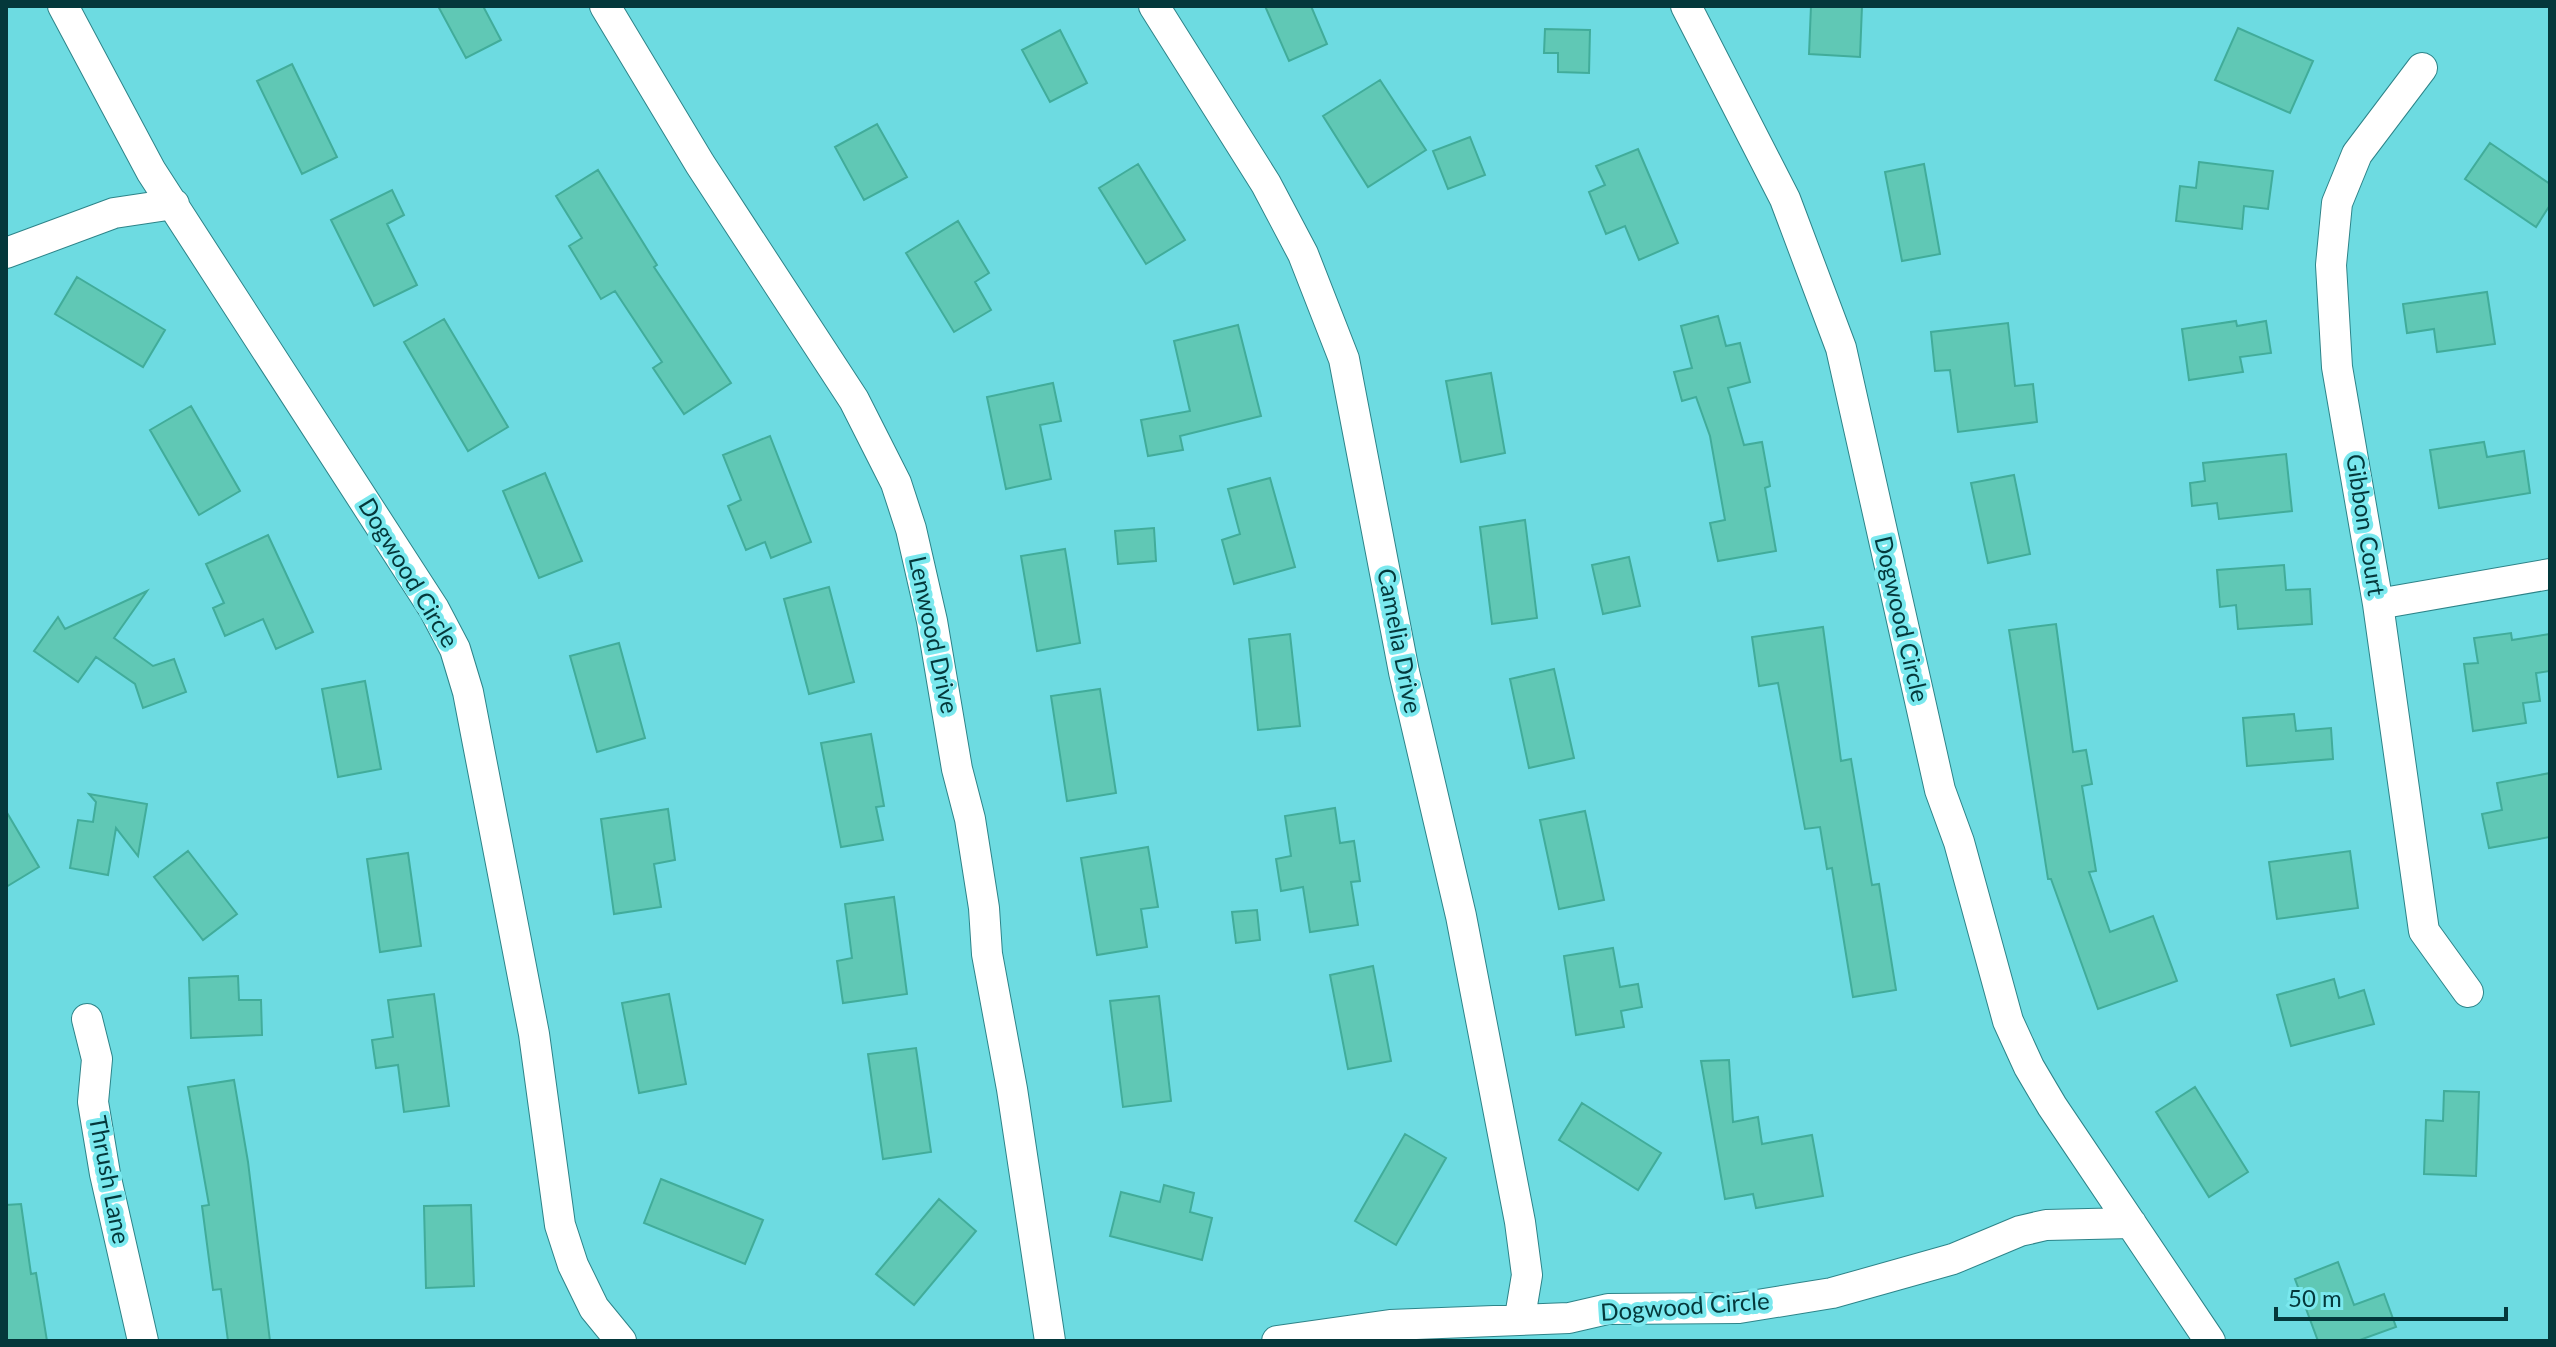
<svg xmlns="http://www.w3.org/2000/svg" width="2556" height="1347" viewBox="0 0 2556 1347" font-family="Lato,sans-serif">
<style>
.building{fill:#60c8b5;stroke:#41ac9a;stroke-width:2}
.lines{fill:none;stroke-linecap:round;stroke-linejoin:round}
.minor-casing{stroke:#2d8489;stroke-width:32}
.minor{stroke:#fff;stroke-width:30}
.labels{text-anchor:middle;stroke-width:8;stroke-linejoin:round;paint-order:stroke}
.street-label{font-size:24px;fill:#04383b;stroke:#7ae8ee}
</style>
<rect width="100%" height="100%" fill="#6ddbe1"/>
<path class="building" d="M 438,6 L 483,6 L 501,40 L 466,58 Z
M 1265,6 L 1311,6 L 1327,44 L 1289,61 Z
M 1811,6 L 1862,6 L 1860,57 L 1809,54 Z
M 2238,28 L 2313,61 L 2290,113 L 2215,80 Z
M 1545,29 L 1590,30 L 1589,73 L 1558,72 L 1558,53 L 1544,53 Z
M 1060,30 L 1087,83 L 1050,102 L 1022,50 Z
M 292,64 L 337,157 L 302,174 L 257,81 Z
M 1380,80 L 1426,150 L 1368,187 L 1323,116 Z
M 877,124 L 907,177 L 864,200 L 835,147 Z
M 1470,137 L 1485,175 L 1448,189 L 1433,151 Z
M 2490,143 L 2550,184 L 2550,205 L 2536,227 L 2465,179 Z
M 1638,149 L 1678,243 L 1639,260 L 1625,226 L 1606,234 L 1589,192 L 1605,185 L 1596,166 Z
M 2199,162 L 2273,171 L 2268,209 L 2244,206 L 2242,229 L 2176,221 L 2180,186 L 2196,188 Z
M 1138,164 L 1185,240 L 1146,264 L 1099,188 Z
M 1924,164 L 1940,254 L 1902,261 L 1885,172 Z
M 598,170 L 657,265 L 654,267 L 731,383 L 684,414 L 653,368 L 662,362 L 615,291 L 601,299 L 569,246 L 582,238 L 556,196 Z
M 392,190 L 404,215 L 387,224 L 417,285 L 374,306 L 331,220 Z
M 958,221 L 989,273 L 975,282 L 991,310 L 954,332 L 906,253 Z
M 77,277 L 165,330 L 143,367 L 55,314 Z
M 2487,292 L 2495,344 L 2437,352 L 2434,329 L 2407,333 L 2403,304 Z
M 1718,316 L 1726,346 L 1740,343 L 1750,382 L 1728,388 L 1744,445 L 1762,442 L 1770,486 L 1765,488 L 1776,551 L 1718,561 L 1710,523 L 1725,520 L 1710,436 L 1696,397 L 1682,401 L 1674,372 L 1692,368 L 1681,326 Z
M 444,319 L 508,427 L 468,451 L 404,342 Z
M 2236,321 L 2237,326 L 2266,321 L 2271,353 L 2240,357 L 2243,372 L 2189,380 L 2182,329 Z
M 2008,323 L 2015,386 L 2033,384 L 2037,422 L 1958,432 L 1950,370 L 1935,371 L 1931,332 Z
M 1238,325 L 1261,416 L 1180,436 L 1183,450 L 1148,456 L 1141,420 L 1190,411 L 1174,341 Z
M 1491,373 L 1505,453 L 1461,462 L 1446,381 Z
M 1053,383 L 1061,421 L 1040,425 L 1051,479 L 1006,489 L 987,397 Z
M 191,406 L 240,491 L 199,515 L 150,430 Z
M 770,436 L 811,542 L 771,558 L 765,542 L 746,550 L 728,506 L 741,500 L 723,455 Z
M 2484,442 L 2487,457 L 2524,451 L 2530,493 L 2439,508 L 2430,450 Z
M 2286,454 L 2292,511 L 2219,519 L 2217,503 L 2192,506 L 2190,483 L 2205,481 L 2203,463 Z
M 545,473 L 582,561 L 539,578 L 503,491 Z
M 2014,475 L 2030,554 L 1988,563 L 1971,483 Z
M 1270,478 L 1295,567 L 1234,584 L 1222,540 L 1240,534 L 1228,489 Z
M 1525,520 L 1537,618 L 1492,624 L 1480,527 Z
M 1154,528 L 1156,561 L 1118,564 L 1115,531 Z
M 268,535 L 313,632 L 276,649 L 263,619 L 225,636 L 213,608 L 224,603 L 206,564 Z
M 1065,549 L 1080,643 L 1037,651 L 1021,556 Z
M 1629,557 L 1640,606 L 1603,614 L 1592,565 Z
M 2284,565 L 2286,590 L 2310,589 L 2312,624 L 2238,629 L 2236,605 L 2220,607 L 2217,570 Z
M 829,587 L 854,682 L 809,694 L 784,599 Z
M 147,591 L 114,638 L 153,666 L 174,659 L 186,692 L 143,708 L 135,684 L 96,657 L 78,682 L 34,651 L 58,617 L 65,629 Z
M 2056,624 L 2073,752 L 2086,750 L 2092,784 L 2082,786 L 2096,871 L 2089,872 L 2110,932 L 2153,916 L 2177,981 L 2098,1009 L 2051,879 L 2048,879 L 2009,630 Z
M 1823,627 L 1841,761 L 1851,759 L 1872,885 L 1879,884 L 1896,990 L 1853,997 L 1832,868 L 1827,869 L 1820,827 L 1805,829 L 1778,683 L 1759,686 L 1752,637 Z
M 2511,633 L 2512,640 L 2550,634 L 2550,671 L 2536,673 L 2540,701 L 2523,703 L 2526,723 L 2473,731 L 2464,664 L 2478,663 L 2474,638 Z
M 1290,634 L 1300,726 L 1258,730 L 1249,639 Z
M 619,643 L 645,738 L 597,752 L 570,656 Z
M 1554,669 L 1574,758 L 1529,768 L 1510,679 Z
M 365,681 L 381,769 L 338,777 L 322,689 Z
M 1100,689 L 1116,793 L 1067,801 L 1051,696 Z
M 2294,714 L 2296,731 L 2331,728 L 2333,759 L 2247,766 L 2243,718 Z
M 871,734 L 884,806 L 876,807 L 883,840 L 841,847 L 821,743 Z
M 2550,773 L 2550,837 L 2489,848 L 2482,814 L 2502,810 L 2497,783 Z
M 89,794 L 147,804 L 138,856 L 116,828 L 108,875 L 70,868 L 78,820 L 93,822 L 96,802 Z
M 1335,808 L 1340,843 L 1354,841 L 1360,881 L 1351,882 L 1358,925 L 1310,932 L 1303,887 L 1281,891 L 1276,859 L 1291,856 L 1285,816 Z
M 668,809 L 675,860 L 654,864 L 661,907 L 614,914 L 601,819 Z
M 6,811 L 39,867 L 6,887 Z
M 1585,811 L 1604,900 L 1559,909 L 1540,820 Z
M 1148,847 L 1158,907 L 1141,909 L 1147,947 L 1097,955 L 1081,858 Z
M 188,851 L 237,914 L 203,940 L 154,877 Z
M 2350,851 L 2358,908 L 2277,919 L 2269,862 Z
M 408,853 L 421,946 L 380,952 L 367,859 Z
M 894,897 L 907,994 L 843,1003 L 837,961 L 852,958 L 845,904 Z
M 1257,910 L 1260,940 L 1236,943 L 1232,912 Z
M 1613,948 L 1620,987 L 1638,984 L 1642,1007 L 1621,1011 L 1624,1027 L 1576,1035 L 1564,956 Z
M 1373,966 L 1391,1061 L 1348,1069 L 1330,975 Z
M 238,976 L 239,1000 L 261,1000 L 262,1035 L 191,1038 L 189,978 Z
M 2334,979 L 2339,998 L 2364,990 L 2374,1024 L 2291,1046 L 2277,995 Z
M 434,994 L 449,1106 L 404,1112 L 398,1065 L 376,1068 L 372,1040 L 393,1037 L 388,1000 Z
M 669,994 L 686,1084 L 639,1093 L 622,1003 Z
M 1159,996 L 1171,1101 L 1123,1107 L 1110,1001 Z
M 916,1048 L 931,1152 L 883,1159 L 868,1054 Z
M 1729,1060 L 1733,1122 L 1758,1117 L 1762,1144 L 1812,1135 L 1823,1196 L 1756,1208 L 1753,1194 L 1725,1199 L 1701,1061 Z
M 234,1080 L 248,1162 L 270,1341 L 228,1341 L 221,1289 L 213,1290 L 202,1206 L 209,1205 L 188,1087 Z
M 2195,1087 L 2248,1172 L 2209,1197 L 2156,1112 Z
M 2444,1091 L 2479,1092 L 2476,1176 L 2424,1174 L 2426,1120 L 2443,1121 Z
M 1582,1103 L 1661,1153 L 1638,1190 L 1559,1140 Z
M 1405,1134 L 1446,1158 L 1396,1245 L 1355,1221 Z
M 661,1179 L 763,1220 L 745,1264 L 644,1223 Z
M 1164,1185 L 1194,1193 L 1190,1212 L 1212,1218 L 1202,1260 L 1110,1236 L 1121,1192 L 1160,1202 Z
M 939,1199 L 976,1231 L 914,1305 L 876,1274 Z
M 21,1204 L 31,1274 L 36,1273 L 47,1341 L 6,1341 L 6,1205 Z
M 471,1205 L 474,1286 L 426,1288 L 424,1206 Z
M 2338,1262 L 2354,1305 L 2384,1294 L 2396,1327 L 2357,1341 L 2318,1341 L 2295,1279 Z"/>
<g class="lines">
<g class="minor-casing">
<path id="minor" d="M 63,6 L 151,171 L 434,609 L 455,649 L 468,692 L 534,1034 L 560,1225 L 573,1265 L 594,1308 L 621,1341
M 605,6 L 700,164 L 854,400 L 896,483 L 911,529 L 932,621 L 957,769 L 970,819 L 984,908 L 987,954 L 1012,1089 L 1050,1341
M 1154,6 L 1266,184 L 1303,254 L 1344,359 L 1404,672 L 1461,916 L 1520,1222 L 1527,1275 L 1520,1317
M 1686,6 L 1785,199 L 1841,348 L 1940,790 L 1959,842 L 2008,1021 L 2029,1067 L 2052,1106 L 2210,1341
M 2422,68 L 2357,154 L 2337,203 L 2331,265 L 2337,367 L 2378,604 L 2424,931 L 2468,992
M 6,253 L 114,213 L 174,204
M 2378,604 L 2550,574
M 87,1019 L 97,1059 L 93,1102 L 105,1174 L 143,1341
M 1277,1341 L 1390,1325 L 1569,1318 L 1608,1309 L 1739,1308 L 1832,1293 L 1953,1259 L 2020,1231 L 2046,1225 L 2131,1223"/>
</g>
<use href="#minor" class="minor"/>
</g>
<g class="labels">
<g class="street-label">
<text transform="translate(2365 525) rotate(81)" y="8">Gibbon Court</text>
<text transform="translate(408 573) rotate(59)" y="8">Dogwood Circle</text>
<text transform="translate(1901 619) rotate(77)" y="8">Dogwood Circle</text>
<text transform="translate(933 635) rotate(78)" y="8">Lenwood Drive</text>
<text transform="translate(1399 641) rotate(79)" y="8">Camelia Drive</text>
<text transform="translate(109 1180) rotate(79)" y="8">Thrush Lane</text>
<text transform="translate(1685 1307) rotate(-4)" y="8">Dogwood Circle</text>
</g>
</g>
<rect width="2556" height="1347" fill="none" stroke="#04383b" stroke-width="16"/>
<path d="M2276 1307v12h230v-12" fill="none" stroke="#04383b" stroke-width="4"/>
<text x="2288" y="1307" font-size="24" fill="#04383b" stroke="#7ae8ee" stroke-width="6" paint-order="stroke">50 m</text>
</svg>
